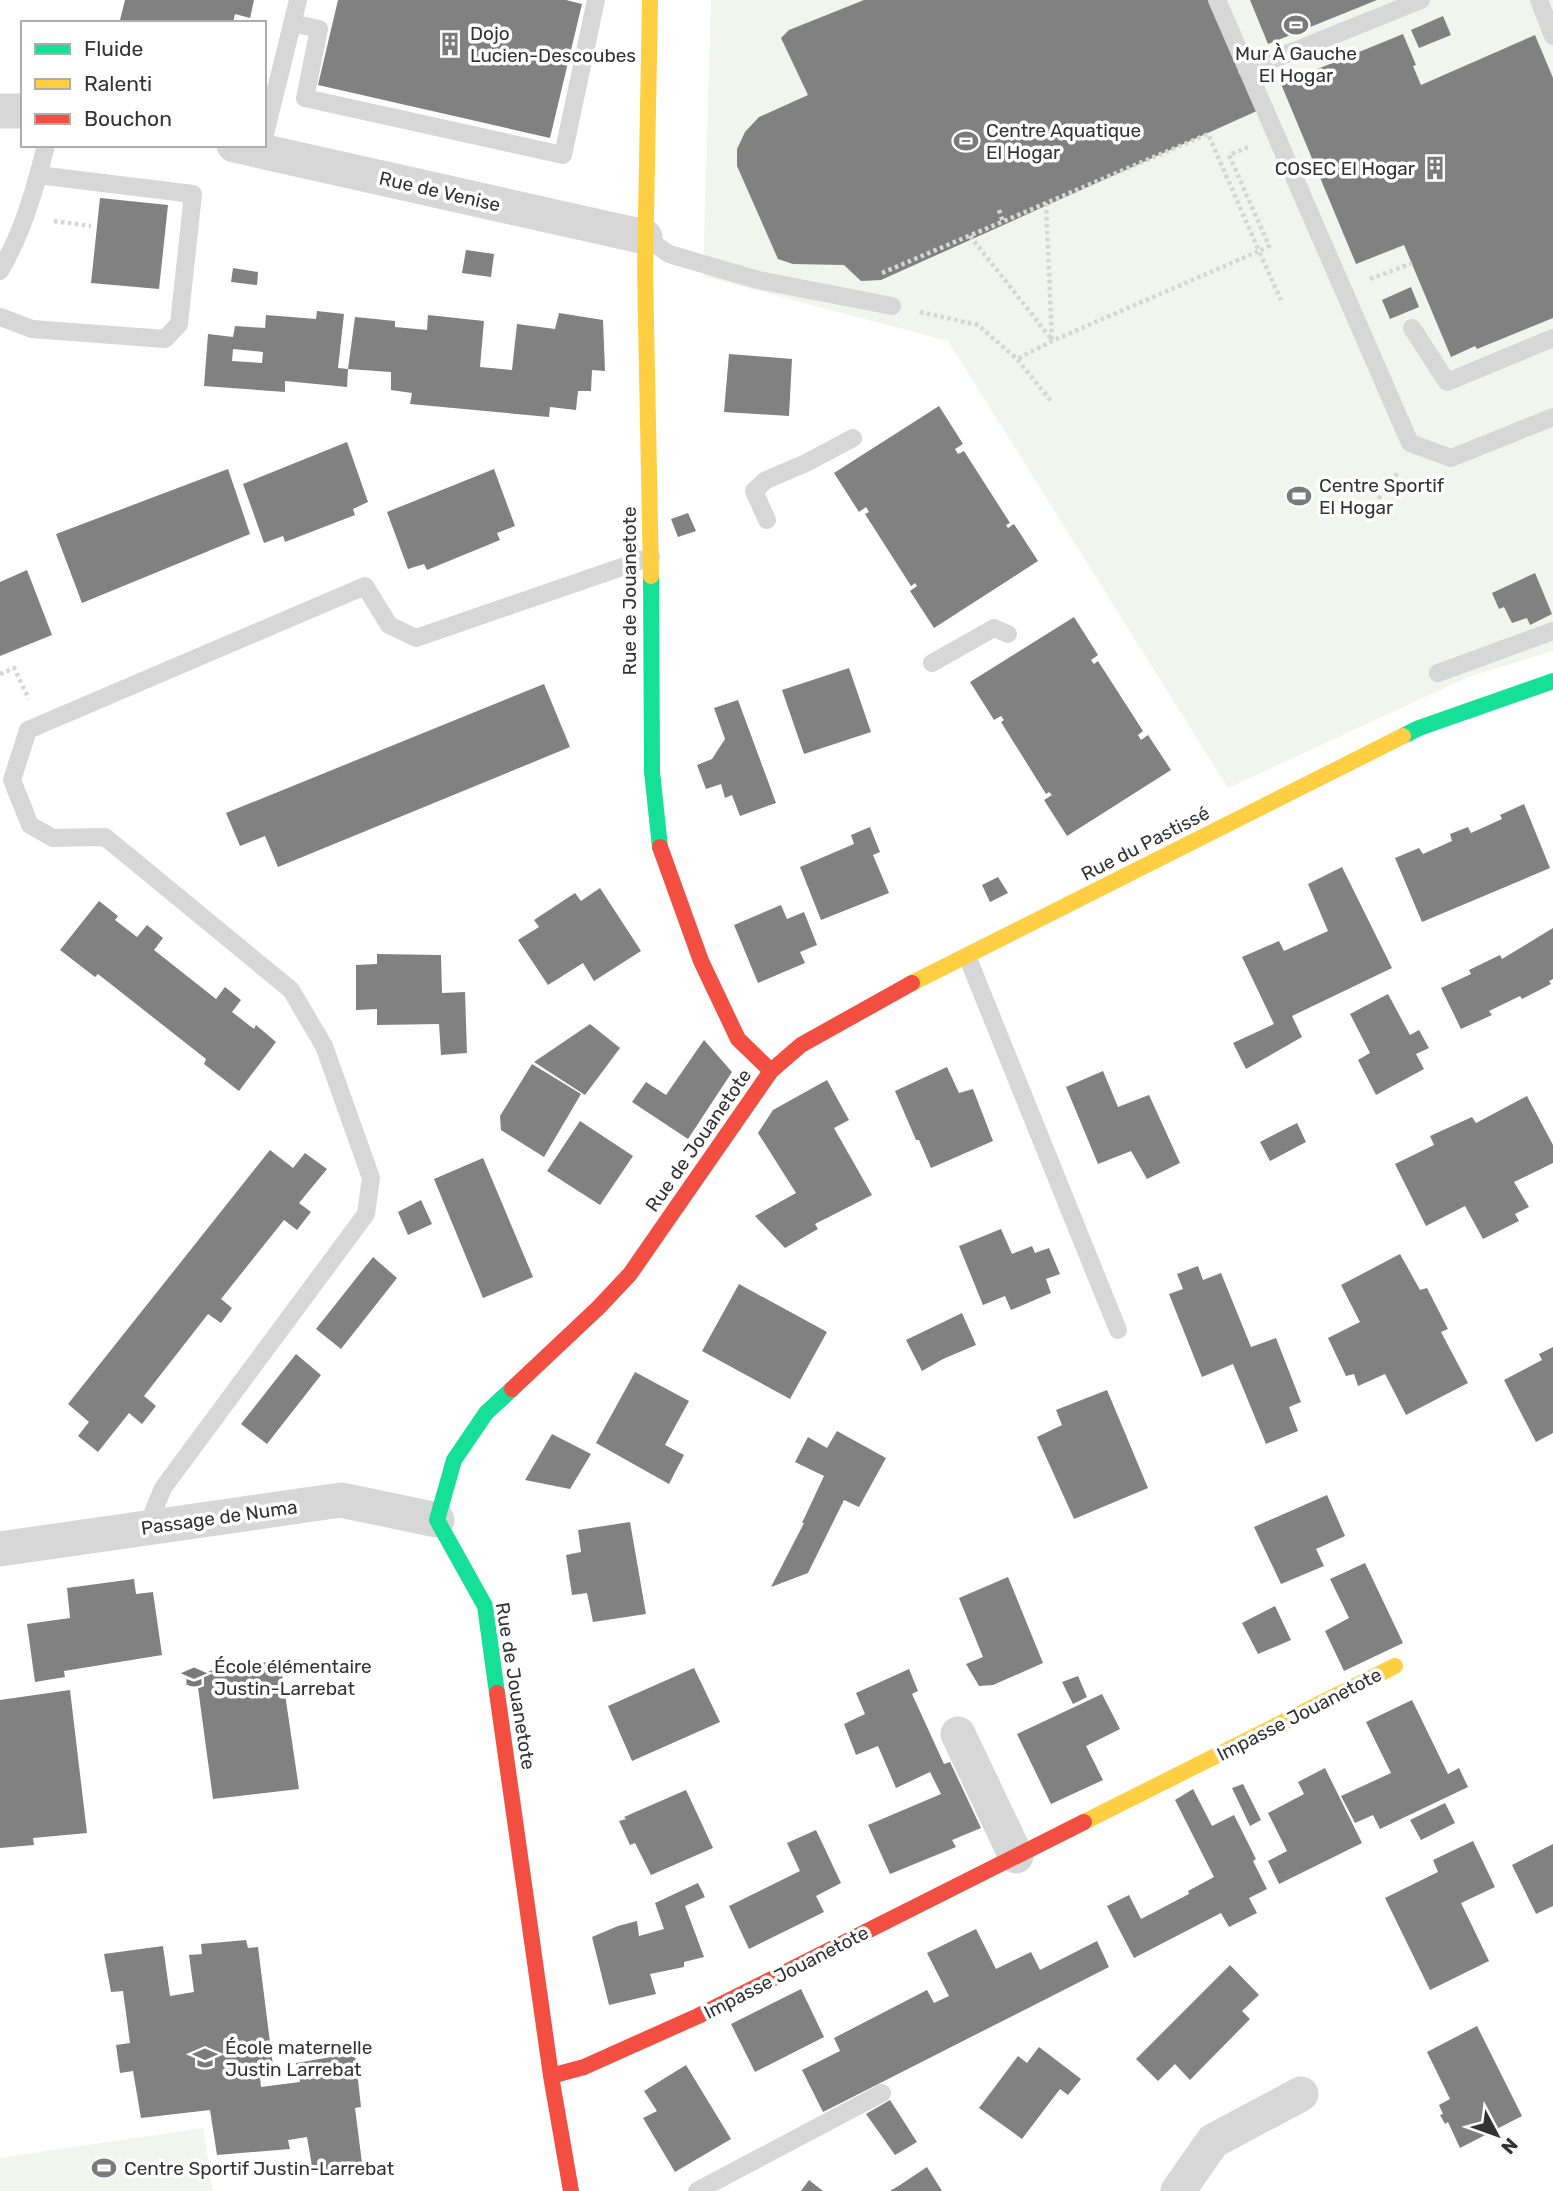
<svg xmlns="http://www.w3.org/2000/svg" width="1553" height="2191" viewBox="0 0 1553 2191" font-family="Rubik,sans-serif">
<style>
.green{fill:#f1f5ed}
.building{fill:#818181;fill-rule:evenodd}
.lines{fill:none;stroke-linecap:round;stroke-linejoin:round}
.path{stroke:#d6d6d6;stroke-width:4.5;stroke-dasharray:3.5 3.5;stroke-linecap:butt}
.lane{stroke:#d7d7d7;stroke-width:18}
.street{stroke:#d7d7d7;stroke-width:35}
.fast{stroke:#16e098;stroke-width:16}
.slow{stroke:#ffcf43;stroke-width:16}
.jam{stroke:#f24e42;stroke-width:16}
.labels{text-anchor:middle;stroke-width:7;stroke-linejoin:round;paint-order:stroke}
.poi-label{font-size:19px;fill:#333;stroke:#fff;text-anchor:start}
.street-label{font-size:19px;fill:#333;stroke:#fff}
</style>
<rect width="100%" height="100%" fill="#fff"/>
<path class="green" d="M 711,0 L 1553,0 L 1553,651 L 1468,677 L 1228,788 L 948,341 L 703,276 Z
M 203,2128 L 213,2191 L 0,2191 L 0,2158 Z"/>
<path class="building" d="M 125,0 L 254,0 L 250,18 L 235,14 L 233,23 L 136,23 L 120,20 Z
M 338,0 L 566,0 L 582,4 L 550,138 L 318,85 Z
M 864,0 L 1210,0 L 1259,110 L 881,280 L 861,281 L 844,265 L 793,264 L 778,259 L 737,166 L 737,149 L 745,132 L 759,117 L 808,95 L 781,38 L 789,30 Z
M 1250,0 L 1377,0 L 1268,44 Z
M 1443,16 L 1451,35 L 1419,48 L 1411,30 Z
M 1403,34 L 1416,65 L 1413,66 L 1421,85 L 1535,35 L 1553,78 L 1553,318 L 1477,349 L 1475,346 L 1451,357 L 1404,245 L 1356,264 L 1281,84 Z
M 100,198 L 168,205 L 159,289 L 91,283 Z
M 466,250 L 494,254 L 491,277 L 462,273 Z
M 233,268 L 258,272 L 257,285 L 231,282 Z
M 1411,287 L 1419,307 L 1390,319 L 1382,300 Z
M 317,311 L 344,314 L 338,368 L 348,369 L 347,387 L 285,381 L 285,392 L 204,386 L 208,334 L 233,337 L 235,326 L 265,328 L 266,315 L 316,319 ZM 233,349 L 263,352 L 262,363 L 232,361 Z
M 559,313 L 603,320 L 605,371 L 592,370 L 591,391 L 578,391 L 576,410 L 550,407 L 549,417 L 410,404 L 412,393 L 391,390 L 391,372 L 348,369 L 355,317 L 395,321 L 395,327 L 427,330 L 428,315 L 484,321 L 480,367 L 512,370 L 517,324 L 555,329 Z
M 729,354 L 792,359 L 789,416 L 724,412 Z
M 939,406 L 963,444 L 955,449 L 958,454 L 964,451 L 1010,523 L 1006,525 L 1008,528 L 1014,524 L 1038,561 L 934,628 L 910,591 L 917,586 L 915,583 L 911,586 L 865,514 L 869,512 L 866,507 L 859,512 L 834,473 Z
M 347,442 L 368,502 L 353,509 L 355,515 L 285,542 L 283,536 L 264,543 L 243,484 Z
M 228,469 L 250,534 L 82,603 L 56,534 Z
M 494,469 L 515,526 L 497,533 L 500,540 L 427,570 L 424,564 L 408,569 L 387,512 Z
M 688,513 L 696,531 L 678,537 L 671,519 Z
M 27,570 L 52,635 L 0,656 L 0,582 Z
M 1535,573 L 1552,614 L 1530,625 L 1527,618 L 1512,623 L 1504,607 L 1499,609 L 1492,593 Z
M 1074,617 L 1098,655 L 1091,660 L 1094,664 L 1098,661 L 1143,731 L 1138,735 L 1141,740 L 1148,735 L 1171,770 L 1067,836 L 1044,800 L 1052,795 L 1049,792 L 1046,794 L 1001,722 L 1004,720 L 1001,716 L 994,720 L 970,682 Z
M 849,668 L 871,732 L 804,754 L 782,690 Z
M 544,684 L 570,747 L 278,867 L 265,836 L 240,846 L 226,813 Z
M 738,700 L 776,803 L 740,816 L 732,795 L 725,798 L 721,784 L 706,789 L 697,765 L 712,759 L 725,739 L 714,708 Z
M 1524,804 L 1550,868 L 1422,922 L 1395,858 L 1419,848 L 1423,854 L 1452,841 L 1450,834 L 1468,827 L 1471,833 L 1502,819 L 1500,815 Z
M 870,827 L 880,852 L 873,855 L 889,893 L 821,920 L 800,867 L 854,844 L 851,835 Z
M 1342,867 L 1392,968 L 1292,1016 L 1302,1037 L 1246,1069 L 1233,1043 L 1274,1024 L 1242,957 L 1279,941 L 1284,951 L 1328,931 L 1308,884 Z
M 998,877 L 1008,893 L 990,902 L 982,885 Z
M 600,888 L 641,951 L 594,981 L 583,963 L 548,985 L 518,940 L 539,927 L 534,920 L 575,893 L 581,901 Z
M 99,901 L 118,916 L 115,920 L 137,937 L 147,925 L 163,938 L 154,950 L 216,999 L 225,987 L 241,1000 L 232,1012 L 254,1029 L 256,1025 L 276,1042 L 239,1091 L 204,1064 L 206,1059 L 98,974 L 95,977 L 60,950 Z
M 781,905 L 787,919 L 804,912 L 817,945 L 800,952 L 805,963 L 758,983 L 734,925 Z
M 1553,928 L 1553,979 L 1549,981 L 1551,984 L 1522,999 L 1520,996 L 1489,1011 L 1492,1015 L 1461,1029 L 1441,988 L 1471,974 L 1469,970 L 1500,955 L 1502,959 Z
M 377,954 L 441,955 L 442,993 L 465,992 L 467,1053 L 441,1055 L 439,1024 L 377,1025 L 377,1009 L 356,1010 L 356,965 L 377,964 Z
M 1388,994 L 1410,1035 L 1419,1030 L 1429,1048 L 1416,1054 L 1424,1069 L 1376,1095 L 1358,1060 L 1370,1053 L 1350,1014 Z
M 590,1024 L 620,1048 L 585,1095 L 534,1062 Z
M 704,1040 L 732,1072 L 688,1139 L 632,1102 L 646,1082 L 666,1095 Z
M 532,1064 L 581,1094 L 544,1157 L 501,1130 L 500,1116 Z
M 947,1067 L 959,1093 L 973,1089 L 993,1141 L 931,1168 L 919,1140 L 916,1140 L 895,1091 Z
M 1103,1071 L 1118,1107 L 1149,1095 L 1180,1163 L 1147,1179 L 1131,1151 L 1098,1164 L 1066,1087 Z
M 827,1080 L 849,1120 L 834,1128 L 872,1195 L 815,1224 L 818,1229 L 785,1248 L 755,1216 L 796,1193 L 758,1133 L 773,1110 Z
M 1527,1096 L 1553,1145 L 1553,1163 L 1514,1182 L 1529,1207 L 1515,1214 L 1519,1221 L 1483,1239 L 1465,1206 L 1426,1226 L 1395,1164 L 1434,1145 L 1430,1136 L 1472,1117 L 1476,1123 Z
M 580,1121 L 633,1156 L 600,1205 L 547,1171 Z
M 1297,1123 L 1306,1142 L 1270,1161 L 1260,1142 Z
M 270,1150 L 293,1168 L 305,1153 L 327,1169 L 299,1203 L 311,1212 L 297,1230 L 284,1220 L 221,1299 L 232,1308 L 221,1323 L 208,1314 L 144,1396 L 156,1406 L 142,1424 L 129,1413 L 98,1452 L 78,1436 L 89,1422 L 68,1404 Z
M 483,1158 L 533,1277 L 483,1298 L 434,1179 Z
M 421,1200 L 432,1224 L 408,1235 L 398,1212 Z
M 1001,1229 L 1012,1254 L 1032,1246 L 1035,1253 L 1049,1248 L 1060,1274 L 1046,1279 L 1051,1293 L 1011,1310 L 1005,1296 L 983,1305 L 959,1246 Z
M 1400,1254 L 1420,1290 L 1427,1288 L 1448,1329 L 1441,1332 L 1468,1383 L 1406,1415 L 1385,1374 L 1358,1386 L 1354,1374 L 1346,1376 L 1328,1338 L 1360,1322 L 1341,1285 Z
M 373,1257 L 397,1278 L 341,1349 L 316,1329 Z
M 1198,1266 L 1203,1280 L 1221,1273 L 1251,1347 L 1276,1338 L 1301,1402 L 1289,1407 L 1298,1431 L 1266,1444 L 1233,1364 L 1202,1377 L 1169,1294 L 1183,1289 L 1177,1274 Z
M 739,1284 L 827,1332 L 790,1399 L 702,1351 Z
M 962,1313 L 976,1345 L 943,1359 L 922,1371 L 906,1340 Z
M 1553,1347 L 1553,1433 L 1536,1442 L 1504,1380 L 1542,1360 L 1539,1354 Z
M 296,1354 L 321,1375 L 267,1444 L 241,1424 Z
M 635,1372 L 689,1401 L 665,1445 L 684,1455 L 669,1484 L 596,1443 Z
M 1107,1390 L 1148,1488 L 1074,1519 L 1037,1437 L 1062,1425 L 1056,1410 Z
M 837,1431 L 886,1458 L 859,1507 L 844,1500 L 808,1573 L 771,1587 L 804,1523 L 802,1523 L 824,1476 L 795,1462 L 808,1437 L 827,1448 Z
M 552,1434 L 591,1454 L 570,1489 L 525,1480 Z
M 1327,1495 L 1345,1536 L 1316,1549 L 1324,1566 L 1281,1584 L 1254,1527 Z
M 630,1522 L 646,1614 L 593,1622 L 587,1593 L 572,1595 L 566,1555 L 581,1552 L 578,1530 Z
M 1365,1563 L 1403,1643 L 1344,1671 L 1325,1631 L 1349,1618 L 1330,1579 Z
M 1008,1577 L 1043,1663 L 993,1685 L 979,1686 L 966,1664 L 983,1657 L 959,1598 Z
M 134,1579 L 136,1594 L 153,1592 L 162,1655 L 64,1671 L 65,1677 L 35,1682 L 27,1624 L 70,1618 L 67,1588 Z
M 1275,1606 L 1291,1640 L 1258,1654 L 1242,1623 Z
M 280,1660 L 299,1789 L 213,1799 L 196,1673 Z
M 694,1668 L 720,1722 L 632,1761 L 608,1706 Z
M 909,1669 L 918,1691 L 912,1694 L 944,1764 L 950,1762 L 981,1828 L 952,1840 L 956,1847 L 890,1874 L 868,1825 L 941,1794 L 930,1772 L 896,1788 L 878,1746 L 856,1755 L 844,1724 L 865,1714 L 856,1693 Z
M 1078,1676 L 1087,1697 L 1073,1704 L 1062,1682 Z
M 70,1690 L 87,1833 L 33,1838 L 34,1845 L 0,1848 L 0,1700 Z
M 1102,1694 L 1120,1729 L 1086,1746 L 1103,1780 L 1051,1804 L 1017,1734 Z
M 1412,1700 L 1448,1774 L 1459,1768 L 1468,1787 L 1380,1829 L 1373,1815 L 1355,1823 L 1341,1796 L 1391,1773 L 1366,1722 Z
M 1325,1768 L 1362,1843 L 1279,1884 L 1268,1861 L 1287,1851 L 1268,1813 L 1304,1794 L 1298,1782 Z
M 1243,1784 L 1261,1820 L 1250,1826 L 1232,1788 Z
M 1193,1789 L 1212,1826 L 1234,1815 L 1256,1859 L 1253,1861 L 1267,1889 L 1249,1898 L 1257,1913 L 1229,1927 L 1221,1913 L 1134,1958 L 1107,1906 L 1129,1895 L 1141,1919 L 1189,1894 L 1188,1891 L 1214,1877 L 1175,1800 Z
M 686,1790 L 713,1848 L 651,1875 L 635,1843 L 630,1845 L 619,1821 L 626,1819 L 624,1817 Z
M 1445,1803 L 1455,1823 L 1421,1840 L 1410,1820 Z
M 816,1830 L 841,1883 L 816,1896 L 824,1912 L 749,1949 L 729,1906 L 800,1871 L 787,1843 Z
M 1473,1841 L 1495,1887 L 1461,1903 L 1489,1961 L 1430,1990 L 1385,1898 L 1438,1872 L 1433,1860 Z
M 1553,1844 L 1553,1906 L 1536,1914 L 1512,1865 Z
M 698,1883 L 705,1897 L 685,1906 L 704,1957 L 684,1962 L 684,1967 L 650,1974 L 656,1994 L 609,2005 L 592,1937 L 618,1926 L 637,1921 L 639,1936 L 664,1929 L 655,1903 Z
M 976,1929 L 996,1969 L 1031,1952 L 1040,1970 L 1097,1941 L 1109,1967 L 823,2112 L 802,2070 L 840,2051 L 834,2038 L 927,1990 L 934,2003 L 949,1996 L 927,1953 Z
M 246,1940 L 248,1948 L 258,1947 L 273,2066 L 259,2068 L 261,2087 L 300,2082 L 296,2063 L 355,2053 L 361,2107 L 355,2108 L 362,2163 L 313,2172 L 307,2137 L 288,2140 L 290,2149 L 217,2155 L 210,2110 L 141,2118 L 133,2071 L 120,2073 L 116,2045 L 130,2043 L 123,1991 L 111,1992 L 104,1954 L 163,1946 L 170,1996 L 194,1992 L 189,1955 L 202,1954 L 201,1944 Z
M 1230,1965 L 1259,1995 L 1242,2011 L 1250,2019 L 1190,2080 L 1175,2064 L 1158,2081 L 1136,2059 Z
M 801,1989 L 824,2037 L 755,2072 L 731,2024 Z
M 1477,2026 L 1522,2116 L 1460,2148 L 1448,2122 L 1445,2124 L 1440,2115 L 1443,2114 L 1439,2105 L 1450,2099 L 1427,2052 Z
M 1039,2047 L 1081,2079 L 1068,2095 L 1060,2089 L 1022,2139 L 979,2108 L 1018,2056 L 1027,2063 Z
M 686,2065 L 731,2139 L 675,2172 L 643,2118 L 657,2111 L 644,2091 Z
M 890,2100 L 917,2142 L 895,2155 L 866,2114 Z
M 927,2167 L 942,2191 L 890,2191 L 900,2185 Z
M 809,2180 L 823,2191 L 801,2191 Z"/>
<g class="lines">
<path class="path" d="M 1248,147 L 1229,155 L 1269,246 L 1259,251 L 1281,300
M 1046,203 L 1052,341
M 999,210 L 1003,222
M 54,221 L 91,226
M 970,236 L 1052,340
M 882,273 L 1208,134 L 1259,251 L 1052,341 L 1017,359
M 1370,279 L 1412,263
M 920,312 L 978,325 L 1017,359 L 1051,401
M 1370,510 L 1399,471
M 0,674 L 14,668 L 29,699"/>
<path class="lane" d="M 1217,0 L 1410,443 L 1451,458 L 1553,417
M 1539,0 L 1553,36
M 292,23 L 319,29 L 305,98 L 563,155 L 596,0
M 1247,70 L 1421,0
M 264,138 L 298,0
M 645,237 L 669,254 L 758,280 L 892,306
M 0,271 C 23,232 35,189 46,145
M 0,317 L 32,329 L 165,339 L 179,324 L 193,194 L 38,175
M 1412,328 L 1447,382 L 1553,338
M 767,520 L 754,491 L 766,480 L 806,463 L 853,438
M 932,663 L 994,628 L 1008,634
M 1438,673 L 1553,631
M 967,956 L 1118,1330
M 147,1527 L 163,1488 L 366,1214 L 371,1178 L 324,1046 L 291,990 L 105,837 L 53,838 L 30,825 L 12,780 L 28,730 L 365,586 L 389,625 L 416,638 L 651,557
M 697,2191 L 882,2093"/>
<path class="street" d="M 0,111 L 23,111
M 234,145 L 645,237
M 0,1549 L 341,1500 L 437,1520
M 958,1734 L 1016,1856
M 1178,2191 L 1213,2141 L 1301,2094"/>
<path class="fast" d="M 651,576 L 652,772 L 660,847
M 1403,736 L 1419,728 L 1553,681
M 497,1693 L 485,1606 L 437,1520 L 454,1460 L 486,1413 L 512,1389"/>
<path class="slow" d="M 650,0 L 645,271 L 651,576
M 912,983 L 1403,736
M 1084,1822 L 1395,1666"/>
<path class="jam" d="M 660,847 L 701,961 L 738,1039 L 771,1071
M 512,1389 L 599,1307 L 630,1274 L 771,1071 L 801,1045 L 912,983
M 497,1693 L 551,2076 L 571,2191
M 551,2076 L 584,2067 L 698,2016 L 1084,1822"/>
</g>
<defs>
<g id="stadium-bare" transform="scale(1.89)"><path d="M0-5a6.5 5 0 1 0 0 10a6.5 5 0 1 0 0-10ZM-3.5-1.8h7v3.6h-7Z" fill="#7a7a7a" stroke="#fff" stroke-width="2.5" paint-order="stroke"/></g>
<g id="building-bare" transform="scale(1.89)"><path d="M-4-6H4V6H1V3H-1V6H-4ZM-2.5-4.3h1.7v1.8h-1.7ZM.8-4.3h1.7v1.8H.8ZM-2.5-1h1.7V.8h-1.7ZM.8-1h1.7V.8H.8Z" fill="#7a7a7a" stroke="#fff" stroke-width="2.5" paint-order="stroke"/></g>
<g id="school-bare" transform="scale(1.89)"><path d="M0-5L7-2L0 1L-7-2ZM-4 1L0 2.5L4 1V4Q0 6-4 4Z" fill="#7a7a7a" stroke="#fff" stroke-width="2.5" paint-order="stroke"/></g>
</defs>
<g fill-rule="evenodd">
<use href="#stadium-bare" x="1296" y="25"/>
<use href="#building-bare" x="450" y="44"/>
<use href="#stadium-bare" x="966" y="141"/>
<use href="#building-bare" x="1435" y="168"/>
<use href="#stadium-bare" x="1299" y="496"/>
<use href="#school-bare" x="194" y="1677"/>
<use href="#school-bare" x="205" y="2058"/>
<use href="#stadium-bare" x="104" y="2168"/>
</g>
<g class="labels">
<g class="poi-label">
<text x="470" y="40">Dojo<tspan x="470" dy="22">Lucien-Descoubes</tspan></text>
<text x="1296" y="60" text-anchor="middle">Mur À Gauche<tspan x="1296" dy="22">El Hogar</tspan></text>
<text x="986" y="137">Centre Aquatique<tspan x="986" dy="22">El Hogar</tspan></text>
<text x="1415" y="175" text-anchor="end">COSEC El Hogar</text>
<text x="1319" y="492">Centre Sportif<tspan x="1319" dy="22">El Hogar</tspan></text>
<text x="214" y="1673">École élémentaire<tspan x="214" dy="22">Justin-Larrebat</tspan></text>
<text x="225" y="2054">École maternelle<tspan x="225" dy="22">Justin Larrebat</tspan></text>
<text x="124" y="2175">Centre Sportif Justin-Larrebat</text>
</g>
<g class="street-label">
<text transform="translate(440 191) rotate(13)" y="7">Rue de Venise</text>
<text transform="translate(629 591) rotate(-90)" y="7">Rue de Jouanetote</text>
<text transform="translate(1145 843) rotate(-27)" y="7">Rue du Pastissé</text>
<text transform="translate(698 1140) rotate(-55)" y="7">Rue de Jouanetote</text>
<text transform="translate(219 1517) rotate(-8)" y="7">Passage de Numa</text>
<text transform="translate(516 1686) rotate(81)" y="7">Rue de Jouanetote</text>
<text transform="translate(1299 1714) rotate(-27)" y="7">Impasse Jouanetote</text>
<text transform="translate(786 1972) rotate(-27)" y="7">Impasse Jouanetote</text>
</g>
</g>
<rect x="21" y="21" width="245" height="126" fill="#ffffff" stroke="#adadad" stroke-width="2"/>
<rect x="35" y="44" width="35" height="10" fill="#16e098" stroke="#adadad" stroke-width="2"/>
<text x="84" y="56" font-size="21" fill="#333333">Fluide</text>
<rect x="35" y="79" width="35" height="10" fill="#ffcf43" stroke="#adadad" stroke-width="2"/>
<text x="84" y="91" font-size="21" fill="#333333">Ralenti</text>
<rect x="35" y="114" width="35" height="10" fill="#f24e42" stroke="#adadad" stroke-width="2"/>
<text x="84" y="126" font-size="21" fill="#333333">Bouchon</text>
<g transform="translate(1497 2135) rotate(131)" stroke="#ffffff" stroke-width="5" paint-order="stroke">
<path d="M0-5L12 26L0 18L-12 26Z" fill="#333333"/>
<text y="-10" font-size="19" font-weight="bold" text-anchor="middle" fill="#333333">N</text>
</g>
</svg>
